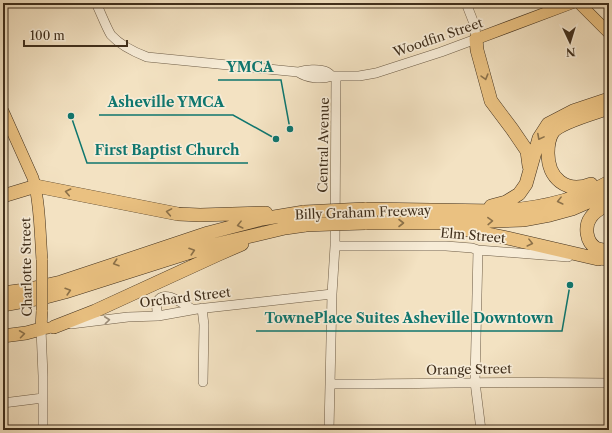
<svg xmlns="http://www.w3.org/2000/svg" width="612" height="433" viewBox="0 0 612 433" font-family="'Libre Caslon Text',serif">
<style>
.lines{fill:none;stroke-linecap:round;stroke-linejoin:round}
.minor-casing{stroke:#6d5c46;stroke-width:10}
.major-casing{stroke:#402f1c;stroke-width:12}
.highway-casing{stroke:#402f1c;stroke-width:14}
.minor{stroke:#f7ecd7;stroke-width:9}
.major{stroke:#eac181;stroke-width:11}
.highway{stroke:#eac181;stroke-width:13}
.major-bridge-casing{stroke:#402f1c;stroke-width:12;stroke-linecap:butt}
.highway-bridge-casing{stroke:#402f1c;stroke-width:14;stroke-linecap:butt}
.major-bridge{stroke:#eac181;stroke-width:11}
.highway-bridge{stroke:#eac181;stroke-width:13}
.oneway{stroke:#8c7149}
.oneway2{stroke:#9c8e7a}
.labels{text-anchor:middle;stroke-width:3.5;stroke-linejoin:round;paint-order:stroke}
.street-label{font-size:13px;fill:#402f1c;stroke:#f7ecd7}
.leader{fill:none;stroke:#0f766e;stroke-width:1.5}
.callout-dot{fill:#0f766e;stroke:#f7ecd7;stroke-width:1.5}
.callout-label{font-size:14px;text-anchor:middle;font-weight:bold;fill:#0f766e;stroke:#f7ecd7;stroke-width:3.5;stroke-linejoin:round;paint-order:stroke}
</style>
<rect width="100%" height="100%" fill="#f3e2c2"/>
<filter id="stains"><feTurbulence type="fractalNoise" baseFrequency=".005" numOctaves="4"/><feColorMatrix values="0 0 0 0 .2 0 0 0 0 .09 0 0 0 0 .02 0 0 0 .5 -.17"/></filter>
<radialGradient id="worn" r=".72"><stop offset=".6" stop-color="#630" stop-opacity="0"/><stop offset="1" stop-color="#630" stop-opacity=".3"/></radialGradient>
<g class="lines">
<g class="minor-casing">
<path id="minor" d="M 96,3 C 100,11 107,29 111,35 C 121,46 134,52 147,57 L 298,72 C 305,70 319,68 327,72 C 329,73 330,74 332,76
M 298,72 C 307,78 321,80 332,76 L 359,76 L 376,73 L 441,52 L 476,39 L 475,26 L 466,3
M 335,246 L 446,246 L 472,248 L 478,250 L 568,257
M 478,250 L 475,382 L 481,430
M 202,308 L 204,325 L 203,382
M 158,316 C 157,312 156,307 157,303 C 162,287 185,305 192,309
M 71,324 L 128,317 L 158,316 L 197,309 L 332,294
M 41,329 L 43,376 L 43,430
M 330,384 C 423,384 516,381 609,383
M 3,403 L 43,398
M 329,430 L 332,294 L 335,246 L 336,76"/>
</g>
<g class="major-casing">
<path id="major" d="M 579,3 L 609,33
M 476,39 L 572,3
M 3,111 L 33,178 C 40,202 40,234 42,260
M 598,259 L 609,260
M 42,310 L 41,329 L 48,328"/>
</g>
<g class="highway-casing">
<path id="highway" d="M 476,39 L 477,50 L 491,101 L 512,129 L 527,151 L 529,166
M 591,184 C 566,194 548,178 548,153 C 548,147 549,138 553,132 C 561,122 596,113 609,108
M 3,196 L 36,186 L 178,214 L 200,215 L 266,213
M 609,203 C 603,207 595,211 591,217 C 584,226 586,242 596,248 C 600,250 605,250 609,251
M 491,206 L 506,202 L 519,194 L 526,184 L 539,138 L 548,124 L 573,111 L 609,99
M 365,209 L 497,211 C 535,209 575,201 609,182
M 365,223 L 437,223 L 523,220 L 550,215 L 572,209 L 609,193
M 458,228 L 503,237 L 598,259
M 3,293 L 25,290 L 61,282 L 208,233 L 262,219 L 304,212
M 3,305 L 46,297 L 65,292 L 213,245 L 285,228 L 306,225
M 54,327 L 95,311 L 217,255 L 242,244
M 3,336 L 26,333 L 41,329"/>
</g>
<use href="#minor" class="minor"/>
<use href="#major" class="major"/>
<use href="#highway" class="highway"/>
<g class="major-bridge-casing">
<path id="major-bridge" d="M 42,310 L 42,260"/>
</g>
<g class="highway-bridge-casing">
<path id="highway-bridge" d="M 304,212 L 365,209
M 306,225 L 332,224 L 365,223"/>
</g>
<use href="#major-bridge" class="major-bridge"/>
<use href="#highway-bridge" class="highway-bridge"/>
</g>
<defs><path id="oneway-chevron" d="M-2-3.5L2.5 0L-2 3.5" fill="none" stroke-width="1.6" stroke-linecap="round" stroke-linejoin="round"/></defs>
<g class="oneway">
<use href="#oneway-chevron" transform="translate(485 77) rotate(74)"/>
<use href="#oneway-chevron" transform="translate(540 137) rotate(118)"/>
<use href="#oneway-chevron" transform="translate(68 192) rotate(-168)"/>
<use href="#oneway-chevron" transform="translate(560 201) rotate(166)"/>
<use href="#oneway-chevron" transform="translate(169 212) rotate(-170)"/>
<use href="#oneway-chevron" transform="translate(490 221) rotate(-2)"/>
<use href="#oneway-chevron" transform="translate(401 223)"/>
<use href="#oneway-chevron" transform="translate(240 225) rotate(166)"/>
<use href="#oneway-chevron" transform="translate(530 243) rotate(14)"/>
<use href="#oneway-chevron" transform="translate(192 251) rotate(-18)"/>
<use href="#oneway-chevron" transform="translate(116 263) rotate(162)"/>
<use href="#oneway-chevron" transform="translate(68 291) rotate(-17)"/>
<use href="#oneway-chevron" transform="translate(22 334) rotate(-8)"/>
</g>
<use class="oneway2" href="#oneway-chevron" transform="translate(107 320) rotate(-6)"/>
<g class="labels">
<g class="street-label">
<text transform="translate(438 37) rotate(-19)" y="5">Woodfin Street</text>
<text transform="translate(323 145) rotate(-89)" y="5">Central Avenue</text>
<text transform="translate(363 212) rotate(-2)" y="5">Billy Graham Freeway</text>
<text transform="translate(473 235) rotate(5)" y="5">Elm Street</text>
<text transform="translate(26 267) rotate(-91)" y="5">Charlotte Street</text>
<text transform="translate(185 297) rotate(-7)" y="5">Orchard Street</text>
<text transform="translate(469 369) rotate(-1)" y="5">Orange Street</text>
</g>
</g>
<path class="leader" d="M290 129L281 80H218M276 139L233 115H99M71 116L87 163H248M570 285L562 331H256"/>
<g class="callout-dot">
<circle cx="290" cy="129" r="4"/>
<circle cx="276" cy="139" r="4"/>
<circle cx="71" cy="116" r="4"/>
<circle cx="570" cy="285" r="4"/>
</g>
<g class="callout-label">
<text x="250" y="72">YMCA</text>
<text x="166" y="107">Asheville YMCA</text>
<text x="167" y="155">First Baptist Church</text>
<text x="409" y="323">TownePlace Suites Asheville Downtown</text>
</g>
<rect width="612" height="433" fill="none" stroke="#f3e2c2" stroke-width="16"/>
<rect x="4" y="4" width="604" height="425" fill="none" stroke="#402f1c" stroke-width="2"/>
<rect x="8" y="8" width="596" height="417" fill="none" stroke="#402f1c"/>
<g transform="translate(570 42) rotate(176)" stroke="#f7ecd7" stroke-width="3" paint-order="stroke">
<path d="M0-3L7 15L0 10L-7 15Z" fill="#402f1c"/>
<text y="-6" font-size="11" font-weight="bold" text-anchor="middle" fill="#402f1c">N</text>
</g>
<path d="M24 40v6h103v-6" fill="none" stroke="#402f1c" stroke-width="2"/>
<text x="30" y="40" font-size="12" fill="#402f1c" stroke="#f7ecd7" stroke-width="3" paint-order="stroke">100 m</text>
<rect width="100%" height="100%" filter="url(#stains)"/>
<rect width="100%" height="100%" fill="url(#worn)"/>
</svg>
